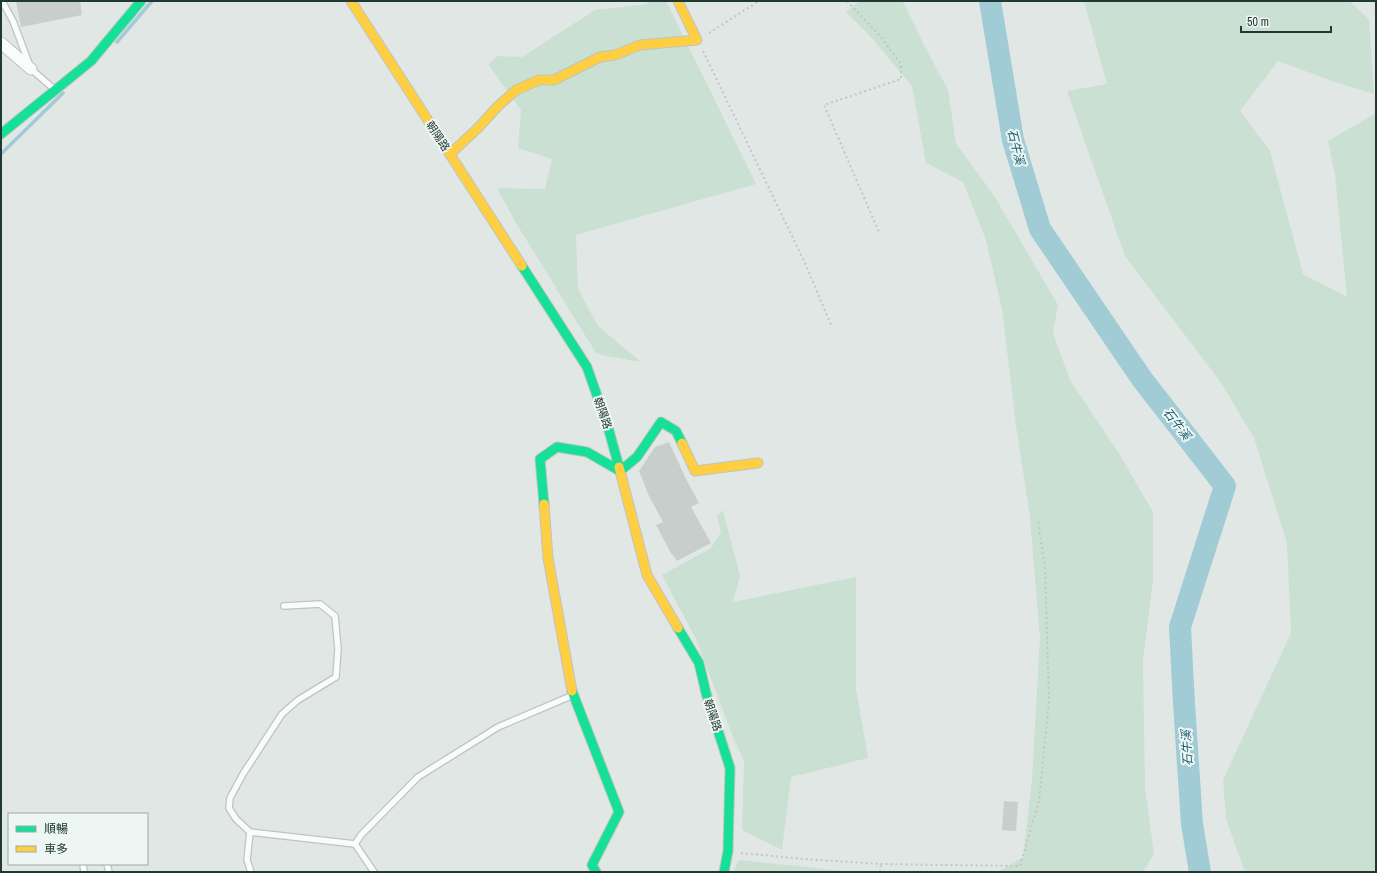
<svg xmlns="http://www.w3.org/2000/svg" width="1377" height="873" viewBox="0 0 1377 873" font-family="'Archivo Narrow','Noto Sans TC',sans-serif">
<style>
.green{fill:#cae0d2}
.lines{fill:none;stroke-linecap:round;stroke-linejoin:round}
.stream{stroke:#a1cbd5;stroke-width:3.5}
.river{stroke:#a1cbd5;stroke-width:22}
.building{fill:#c8cecc}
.lane-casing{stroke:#bec4c1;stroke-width:8}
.street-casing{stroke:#bec4c1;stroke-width:13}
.fast-casing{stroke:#bdc5c2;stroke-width:11}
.slow-casing{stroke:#bdc5c2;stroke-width:11}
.path{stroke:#bfc7c5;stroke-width:2;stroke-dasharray:2 3;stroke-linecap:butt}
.lane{stroke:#fafbfb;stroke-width:5.5}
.street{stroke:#fafbfb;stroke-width:11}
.fast{stroke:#16e098;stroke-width:9}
.slow{stroke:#ffcf43;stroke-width:9}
.labels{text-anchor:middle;stroke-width:4;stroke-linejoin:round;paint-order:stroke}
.street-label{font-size:11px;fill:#203934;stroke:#eef6f3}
.water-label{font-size:12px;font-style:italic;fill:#1b6074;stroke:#eef6f3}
</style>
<rect width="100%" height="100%" fill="#e1e7e4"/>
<path class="green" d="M 647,1 L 666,1 L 756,184 L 576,235 L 578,289 L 598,326 L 641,362 L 606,356 L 596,353 L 516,223 L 497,188 L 545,189 L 552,159 L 518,148 L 521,110 L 488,64 L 498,56 L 522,57 L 595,10 L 648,4 Z
M 860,1 L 903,1 L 922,41 L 948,90 L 956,144 L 993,194 L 1058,305 L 1053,333 L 1070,380 L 1118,452 L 1153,512 L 1153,580 L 1143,661 L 1145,787 L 1154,854 L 1143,872 L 997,872 L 1023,857 L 1032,780 L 1040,637 L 1030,517 L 1016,426 L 1002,309 L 986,240 L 963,182 L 926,163 L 912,86 L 870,36 L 846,12 Z
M 1084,1 L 1349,1 L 1369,19 L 1374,94 L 1335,82 L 1278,61 L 1240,111 L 1270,151 L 1303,274 L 1347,297 L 1335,175 L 1328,141 L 1376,113 L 1376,872 L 1245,872 L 1226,819 L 1223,780 L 1291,633 L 1287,543 L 1254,438 L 1222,384 L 1125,256 L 1067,91 L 1107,84 Z
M 723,510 L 740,576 L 733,602 L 856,577 L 856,689 L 868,758 L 791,777 L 782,850 L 742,830 L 744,761 L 733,737 L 696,639 L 662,575 L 711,548 L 721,532 L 717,516 Z
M 739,860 L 854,872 L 733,872 Z"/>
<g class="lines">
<path class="stream" d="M 117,42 L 152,1
M 1,154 L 63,93"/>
<path class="river" d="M 990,1 L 1013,140 L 1040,229 L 1142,379 L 1225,486 L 1180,627 L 1184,704 L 1192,824 L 1200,872"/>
</g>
<path class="building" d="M 16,1 L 80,1 L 82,15 L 21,27 Z
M 669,442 L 685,477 L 699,503 L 691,507 L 711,543 L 677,561 L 673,555 L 672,555 L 656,525 L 663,522 L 649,496 L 639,471 L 655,447 Z
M 1004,801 L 1018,802 L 1016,831 L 1002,830 Z"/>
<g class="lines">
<g class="lane-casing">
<path id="lane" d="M 2,1 L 13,21 L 31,69 L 54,89
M 250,832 L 236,819 L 229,808 L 230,798 L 243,774 L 282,714 L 298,700 L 336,677 L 338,649 L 335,616 L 320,604 L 284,606
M 355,844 L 374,872
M 83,864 L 84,872
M 107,864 L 109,872
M 251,872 L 247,860 L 250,832 L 355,844 L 361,835 L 418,777 L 498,727 L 571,696"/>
</g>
<g class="street-casing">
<path id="street" d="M 1,43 L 31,69"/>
</g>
<g class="fast-casing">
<path id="fast" d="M 1,134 L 91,61 L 141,1
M 522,266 L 587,367 L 608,427 L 619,467
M 544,504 L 540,459 L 557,447 L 587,452 L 620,471 L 637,457 L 661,422 L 676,431 L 682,443
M 678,628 L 699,663 L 706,693 L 730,768 L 728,851 L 724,872
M 572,691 L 619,812 L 592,865 L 596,872"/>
</g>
<g class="slow-casing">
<path id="slow" d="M 351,1 L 522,266
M 450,154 L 478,128 L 498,106 L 516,90 L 539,80 L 554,80 L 600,57 L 615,55 L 640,45 L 697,40 L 678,1
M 682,443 L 695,471 L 758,463
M 619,467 L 647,575 L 678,628
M 544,504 L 548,558 L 572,691"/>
</g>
<path class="path" d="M 847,1 L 881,37 L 901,64 L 901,79 L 824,105 L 879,232
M 709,33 L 759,1
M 703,51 L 805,263 L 831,325
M 741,853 L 804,859 L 881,864 L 1020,866 L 1039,801 L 1049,701 L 1045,568 L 1038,521
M 880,872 L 881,864"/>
<use href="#lane" class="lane"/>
<use href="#street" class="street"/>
<use href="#fast" class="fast"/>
<use href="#slow" class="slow"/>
</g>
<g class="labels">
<g class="street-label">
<text transform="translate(438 136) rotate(57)" y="4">朝陽路</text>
<text transform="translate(603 413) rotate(71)" y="4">朝陽路</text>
<text transform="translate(713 715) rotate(72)" y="4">朝陽路</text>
</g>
<g class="water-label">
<text transform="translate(1016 147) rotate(76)" y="4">石牛溪</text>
<text transform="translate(1177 424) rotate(52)" y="4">石牛溪</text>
<text transform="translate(1187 748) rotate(-93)" y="4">石牛溪</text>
</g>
</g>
<rect width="1377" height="873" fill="none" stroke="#203934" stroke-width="4"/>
<rect x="8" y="813" width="140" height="52" fill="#eef6f3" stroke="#9caaa7"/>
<rect x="16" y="826" width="20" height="6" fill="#16e098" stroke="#9caaa7"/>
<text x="44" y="833" font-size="12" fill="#203934">順暢</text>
<rect x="16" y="846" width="20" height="6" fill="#ffcf43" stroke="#9caaa7"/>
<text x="44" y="853" font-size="12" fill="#203934">車多</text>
<path d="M1241 26v6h90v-6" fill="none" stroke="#203934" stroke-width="2"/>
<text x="1247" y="26" font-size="12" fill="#203934" stroke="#eef6f3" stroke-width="3" paint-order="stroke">50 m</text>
</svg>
